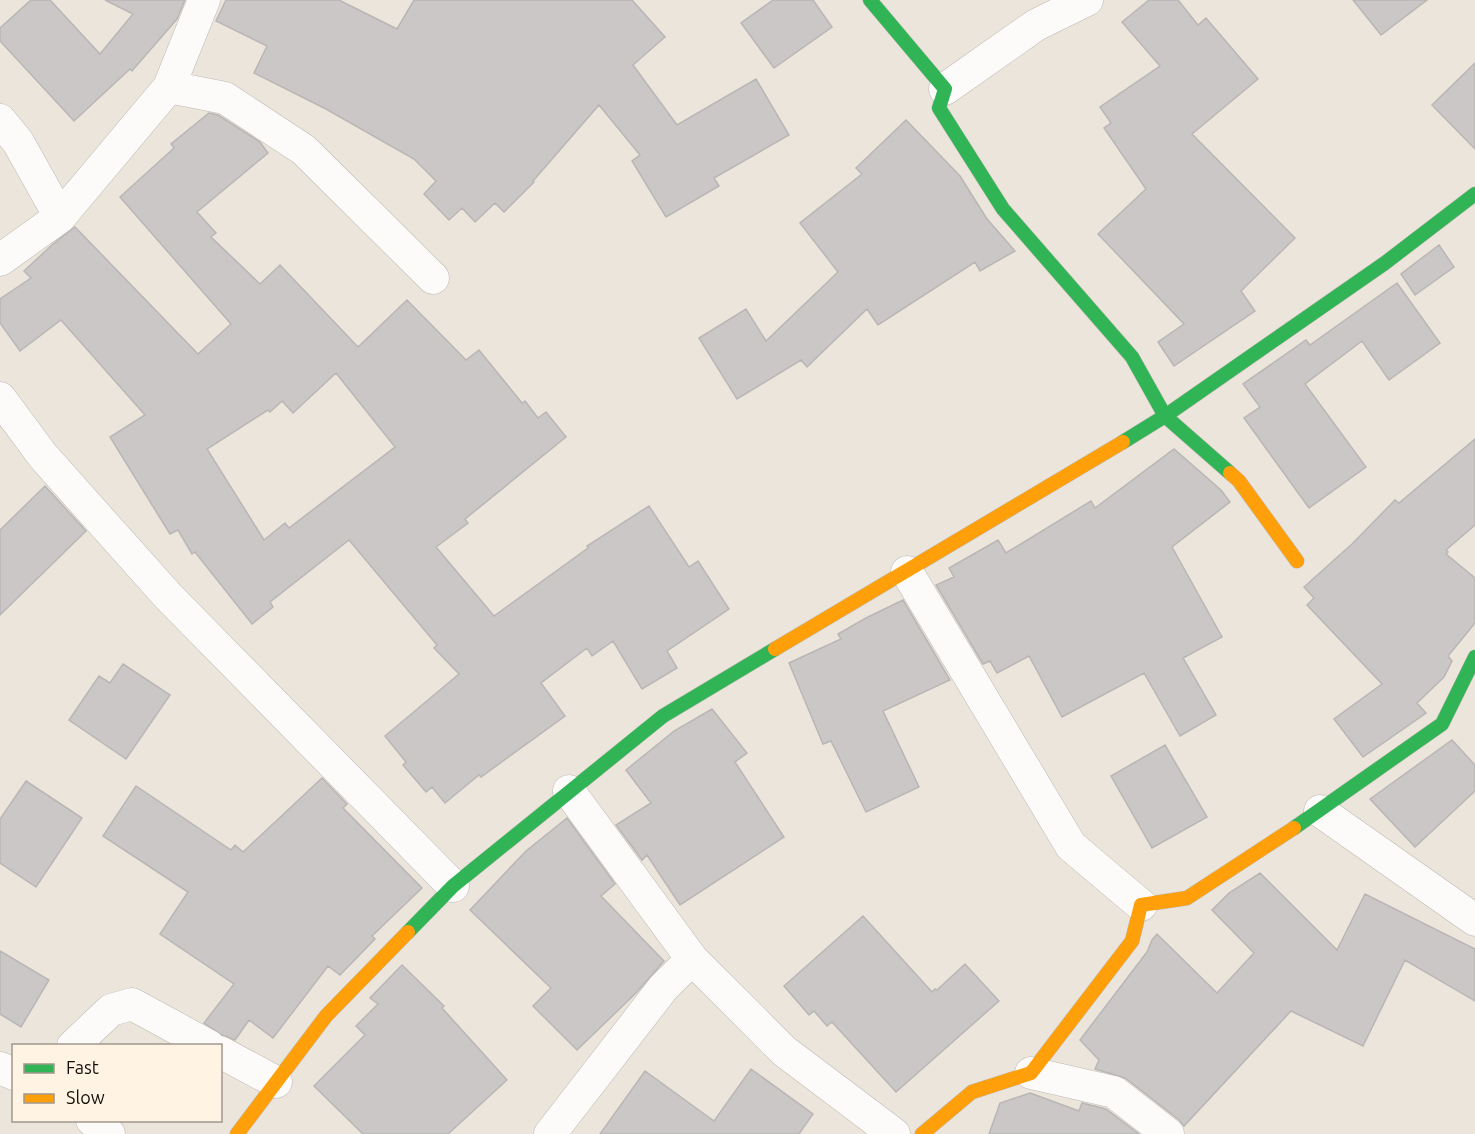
<svg xmlns="http://www.w3.org/2000/svg" width="1475" height="1134" viewBox="0 0 1475 1134" font-family="Ubuntu,sans-serif">
<style>
.building{fill:#cac7c6;stroke:#b9b6b5;stroke-width:1.5;fill-rule:evenodd}
.lines{fill:none;stroke-linecap:round;stroke-linejoin:round}
.street-casing{stroke:#beb9b2;stroke-width:33}
.fast-casing{stroke:#beb9b2;stroke-width:15}
.slow-casing{stroke:#beb9b2;stroke-width:15}
.street{stroke:#fcfbfa;stroke-width:32}
.fast{stroke:#30b455;stroke-width:14}
.slow{stroke:#ff9f0a;stroke-width:14}
</style>
<rect width="100%" height="100%" fill="#ebe5dc"/>
<path class="building" d="M 31,0 L 50,0 L 100,54 L 133,14 L 105,0 L 185,0 L 177,19 L 132,71 L 130,69 L 74,121 L 0,41 L 0,28 Z
M 226,0 L 339,0 L 397,29 L 414,0 L 632,0 L 665,37 L 633,65 L 677,125 L 756,79 L 789,135 L 714,178 L 719,186 L 666,217 L 632,161 L 640,155 L 599,105 L 533,181 L 534,182 L 504,212 L 495,203 L 475,222 L 462,208 L 449,220 L 424,194 L 436,181 L 414,159 L 326,109 L 254,73 L 267,46 L 216,21 Z
M 773,0 L 813,0 L 832,27 L 774,68 L 741,23 Z
M 1149,0 L 1178,0 L 1198,25 L 1206,18 L 1258,79 L 1192,134 L 1295,238 L 1241,291 L 1255,311 L 1174,366 L 1158,342 L 1184,324 L 1098,234 L 1146,189 L 1104,128 L 1111,123 L 1100,107 L 1160,66 L 1122,22 Z
M 1353,0 L 1427,0 L 1381,35 Z
M 1475,63 L 1475,149 L 1432,105 Z
M 209,113 L 218,115 L 260,142 L 268,153 L 197,212 L 216,233 L 211,237 L 260,284 L 280,265 L 358,347 L 407,300 L 466,360 L 479,350 L 522,403 L 525,401 L 538,418 L 546,412 L 566,437 L 465,519 L 468,523 L 436,547 L 494,616 L 588,548 L 587,546 L 649,506 L 689,567 L 698,561 L 729,609 L 667,651 L 677,668 L 642,689 L 613,641 L 592,656 L 587,648 L 541,683 L 565,716 L 481,777 L 479,775 L 445,803 L 432,787 L 426,792 L 403,765 L 406,762 L 385,736 L 459,674 L 434,648 L 437,645 L 349,540 L 270,602 L 273,607 L 252,624 L 195,552 L 192,554 L 178,530 L 170,534 L 110,437 L 145,415 L 61,320 L 20,351 L 0,323 L 0,299 L 31,278 L 24,271 L 53,244 L 75,227 L 198,354 L 231,324 L 120,197 L 174,148 L 171,144 ZM 336,373 L 395,447 L 289,528 L 285,523 L 264,540 L 207,449 L 268,410 L 270,412 L 282,401 L 293,413 Z
M 906,120 L 960,176 L 987,219 L 1015,251 L 980,271 L 975,262 L 878,325 L 867,309 L 807,367 L 801,360 L 737,399 L 699,338 L 746,309 L 766,341 L 838,272 L 800,223 L 862,174 L 856,168 Z
M 1439,245 L 1454,267 L 1415,295 L 1401,274 Z
M 1397,283 L 1440,343 L 1389,380 L 1362,341 L 1305,384 L 1366,467 L 1309,508 L 1244,418 L 1260,407 L 1243,384 L 1306,340 L 1310,345 Z
M 1475,439 L 1475,525 L 1446,550 L 1448,552 L 1446,554 L 1475,578 L 1475,623 L 1448,656 L 1452,661 L 1444,677 L 1417,703 L 1426,713 L 1363,757 L 1334,719 L 1382,684 L 1307,605 L 1314,598 L 1304,587 L 1352,544 L 1395,500 L 1399,503 Z
M 1174,449 L 1221,490 L 1230,502 L 1172,547 L 1222,637 L 1183,658 L 1216,715 L 1180,736 L 1144,673 L 1062,717 L 1029,656 L 997,673 L 990,661 L 983,664 L 936,585 L 954,577 L 949,568 L 998,540 L 1006,553 L 1091,501 L 1095,508 Z
M 45,486 L 86,531 L 0,615 L 0,530 Z
M 903,600 L 950,680 L 883,711 L 919,787 L 866,812 L 831,741 L 823,744 L 789,663 L 841,639 L 838,634 L 866,618 Z
M 123,664 L 170,695 L 126,759 L 69,720 L 99,676 L 110,683 Z
M 712,709 L 747,753 L 735,762 L 784,837 L 680,905 L 647,855 L 642,860 L 616,825 L 651,803 L 626,770 L 674,731 Z
M 1452,740 L 1475,765 L 1475,791 L 1415,847 L 1370,799 Z
M 1165,745 L 1207,817 L 1152,848 L 1111,776 Z
M 322,778 L 347,804 L 343,808 L 422,888 L 372,936 L 375,939 L 340,975 L 328,966 L 273,1038 L 249,1020 L 235,1040 L 222,1035 L 204,1023 L 234,984 L 160,934 L 188,892 L 103,836 L 136,786 L 231,850 L 235,845 L 243,852 Z
M 26,781 L 82,818 L 36,887 L 0,863 L 0,819 Z
M 567,818 L 615,884 L 601,896 L 664,961 L 637,992 L 577,1050 L 533,1006 L 551,988 L 470,910 L 526,851 Z
M 1260,873 L 1337,950 L 1365,894 L 1475,949 L 1475,1001 L 1405,960 L 1363,1046 L 1291,1011 L 1184,1126 L 1179,1120 L 1125,1078 L 1095,1069 L 1099,1060 L 1080,1040 L 1147,952 L 1152,940 L 1157,934 L 1217,993 L 1254,953 L 1212,910 L 1229,893 Z
M 863,916 L 932,992 L 935,989 L 937,990 L 965,964 L 999,1001 L 896,1092 L 832,1022 L 827,1026 L 814,1011 L 809,1015 L 784,986 Z
M 0,951 L 49,980 L 21,1027 L 0,1014 Z
M 402,965 L 444,1006 L 442,1008 L 507,1080 L 448,1134 L 363,1134 L 314,1086 L 365,1035 L 356,1026 L 378,1004 L 370,998 Z
M 751,1069 L 813,1114 L 799,1134 L 600,1134 L 645,1071 L 714,1121 Z
M 1030,1093 L 1079,1111 L 1082,1103 L 1106,1109 L 1139,1134 L 989,1134 L 1000,1103 Z"/>
<g class="lines">
<g class="street-casing">
<path id="street" d="M 169,87 L 225,98 L 304,150 L 433,278
M 945,89 L 1036,25 L 1087,0
M 0,120 L 18,142 L 60,217
M 0,260 L 60,217 L 169,87 L 204,0
M 0,398 L 43,456 L 168,596 L 453,886
M 907,572 L 1071,846 L 1141,905
M 569,791 L 692,959 L 784,1051 L 894,1134
M 1320,811 L 1475,920
M 73,1046 L 111,1010 L 132,1004 L 209,1046
M 220,1052 L 276,1082
M 0,1068 L 14,1074
M 1031,1073 L 1114,1092 L 1168,1134
M 92,1120 L 109,1134
M 550,1134 L 663,988 L 692,959"/>
</g>
<g class="fast-casing">
<path id="fast" d="M 870,0 L 945,89 L 939,108 L 1003,209 L 1132,357 L 1165,416 L 1230,473
M 1123,442 L 1165,416 L 1385,263 L 1475,194
M 1294,828 L 1442,724 L 1475,657
M 408,932 L 453,886 L 663,716 L 775,649"/>
</g>
<g class="slow-casing">
<path id="slow" d="M 1230,473 L 1239,481 L 1297,561
M 775,649 L 1123,442
M 237,1134 L 326,1016 L 408,932
M 922,1134 L 972,1092 L 1031,1073 L 1132,941 L 1141,905 L 1187,898 L 1294,828"/>
</g>
<use href="#street" class="street"/>
<use href="#fast" class="fast"/>
<use href="#slow" class="slow"/>
</g>
<rect x="12" y="1044" width="210" height="78" fill="#fff3e3" stroke="#a1988c" stroke-width="1.5"/>
<rect x="24" y="1064" width="30" height="9" fill="#30b455" stroke="#a1988c" stroke-width="1.5"/>
<text x="66" y="1074" font-size="18" fill="#130f0a">Fast</text>
<rect x="24" y="1094" width="30" height="9" fill="#ff9f0a" stroke="#a1988c" stroke-width="1.5"/>
<text x="66" y="1104" font-size="18" fill="#130f0a">Slow</text>
</svg>
